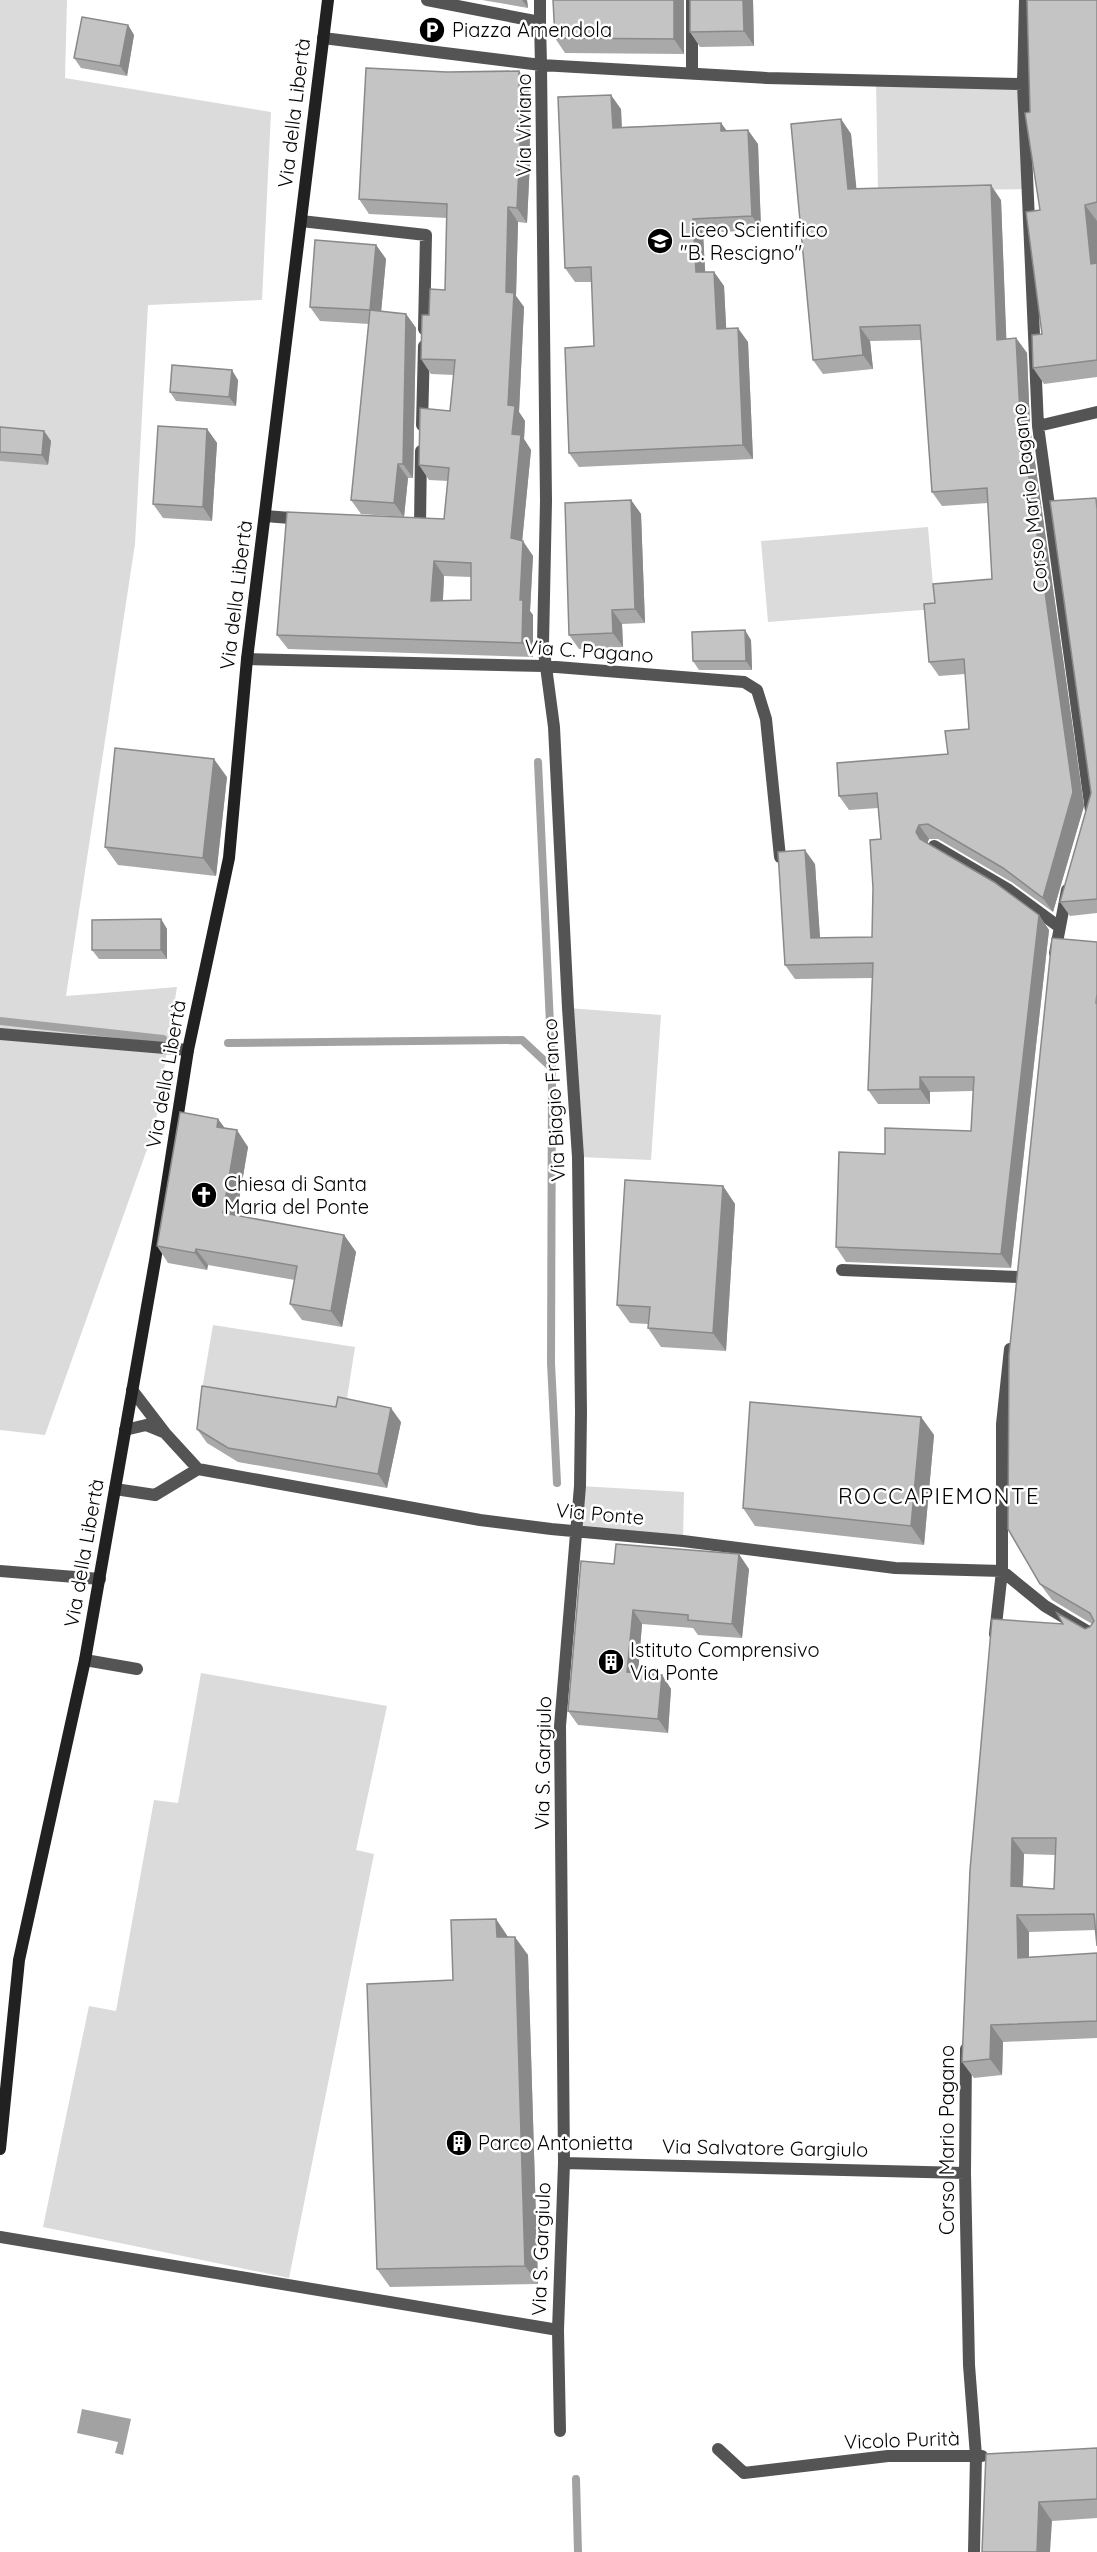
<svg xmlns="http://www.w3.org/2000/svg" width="1097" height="2552" viewBox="0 0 1097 2552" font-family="Quicksand,sans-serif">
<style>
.green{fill:#dbdbdb}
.water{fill:#a2a2a2}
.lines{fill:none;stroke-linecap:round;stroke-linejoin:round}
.stream{stroke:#a2a2a2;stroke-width:8}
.street{stroke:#545454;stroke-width:12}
.secondary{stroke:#212121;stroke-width:12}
.wall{fill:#a9a9a9;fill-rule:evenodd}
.shaded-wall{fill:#898989}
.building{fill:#c4c4c4;stroke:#898989;stroke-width:1.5;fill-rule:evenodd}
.labels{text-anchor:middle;stroke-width:5;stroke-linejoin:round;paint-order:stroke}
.poi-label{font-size:20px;fill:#000;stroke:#fff;text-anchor:start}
.street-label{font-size:20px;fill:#000;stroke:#fff}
.quarter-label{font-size:22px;letter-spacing:1.5px;fill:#000;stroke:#fff}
</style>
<rect width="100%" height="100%" fill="#fff"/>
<path class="green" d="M 0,0 L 67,0 L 65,78 L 271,112 L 262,300 L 148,305 L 135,544 L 66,996 L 177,987 L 155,1127 L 45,1435 L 0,1430 Z
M 876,81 L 1023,84 L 1028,189 L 878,191 Z
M 928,527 L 935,609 L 768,622 L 761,541 Z
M 568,1008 L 661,1015 L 651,1160 L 578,1157 Z
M 213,1325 L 355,1347 L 344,1418 L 201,1395 Z
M 580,1486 L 684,1492 L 683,1541 L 574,1532 Z
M 201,1673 L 387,1706 L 356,1850 L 374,1854 L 289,2278 L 43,2227 L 89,2006 L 116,2011 L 154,1800 L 178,1803 Z"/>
<path class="water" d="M 82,2409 L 131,2419 L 123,2455 L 115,2453 L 118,2442 L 77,2433 Z"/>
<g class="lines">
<path class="stream" d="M 538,762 L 552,1068 L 551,1363 L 557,1483
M 0,1021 L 163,1039
M 228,1043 L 522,1040 L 552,1068
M 576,2479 L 578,2552"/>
<path class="street" d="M 1025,0 L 1023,84 L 1038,426 L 1091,811
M 540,22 L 540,0
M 323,38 L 541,65 L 540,22 L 427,0
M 692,74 L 692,0
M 301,221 L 426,235 L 424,329
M 422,425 L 424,346
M 1038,426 L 1097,412
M 265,516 L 303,519
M 413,526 L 420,526 L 421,451
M 247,659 L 544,666 L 744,682 L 757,690 L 766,719 L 780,857
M 934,846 L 1009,890 L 1058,926
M 1055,953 L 1067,890
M 0,1034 L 188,1050
M 842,1270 L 1018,1277
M 132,1390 L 165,1433 L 198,1469 L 480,1520 L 551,1529 L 683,1541 L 895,1568 L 1002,1571 L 1045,1606 L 1097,1637
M 125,1430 L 146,1425 L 163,1432
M 115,1489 L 155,1495 L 198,1469
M 0,1571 L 100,1579
M 995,1634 L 1002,1571 L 1002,1424 L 1010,1349
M 85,1660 L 137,1669
M 966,2049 L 965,2173 L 969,2365 L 976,2456 L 974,2552
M 564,2163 L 965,2173
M 0,2237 L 558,2330 L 564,2163 L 560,1726 L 580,1486 L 581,1412 L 578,1157 L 568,1008 L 554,727 L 543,644 L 546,501 L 541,65 L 767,78 L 1023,84
M 558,2330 L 560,2431
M 718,2449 L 744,2473 L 888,2456 L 982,2456"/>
<path class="secondary" d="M 0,2149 L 19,1960 L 85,1660 L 155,1261 L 188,1050 L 229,858 L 247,659 L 328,0"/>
</g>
<path class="wall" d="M 482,0 L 527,0 L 528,8 Z
M 553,0 L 684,0 L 684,54 L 565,53 L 555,38 Z
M 690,0 L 753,0 L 754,46 L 700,47 L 690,32 Z
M 1097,0 L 1097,377 L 1044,384 L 1033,368 L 1042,334 L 1040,210 L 1030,112 Z
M 128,25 L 134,35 L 127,76 L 81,68 L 74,58 Z
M 529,85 L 530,161 L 527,223 L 518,222 L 516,296 L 524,307 L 519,412 L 525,421 L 524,439 L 531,450 L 522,541 L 533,556 L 530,611 L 533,615 L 533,657 L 288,649 L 277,635 L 444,519 L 448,481 L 429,480 L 419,465 L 450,411 L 454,375 L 431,374 L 421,359 L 429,315 L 445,290 L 447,218 L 369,214 L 359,199 ZM 444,576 L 471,577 L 471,600 L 443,600 Z
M 621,109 L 622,127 L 721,123 L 727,131 L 758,144 L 761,230 L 703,233 L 705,272 L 714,272 L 724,286 L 726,328 L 748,342 L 753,459 L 579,467 L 569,453 L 594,346 L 592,282 L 575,282 L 565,268 Z
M 841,119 L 851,134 L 856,189 L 1001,200 L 1006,339 L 1016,338 L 1027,353 L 1030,427 L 1084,806 L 1053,912 L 1013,883 L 938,839 L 929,839 L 927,843 L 1039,915 L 1049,930 L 1011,1268 L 846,1262 L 836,1247 L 885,1154 L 971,1131 L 973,1091 L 930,1092 L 930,1104 L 878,1104 L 868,1090 L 872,978 L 795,979 L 785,965 L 815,864 L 820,938 L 872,937 L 881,839 L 878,808 L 849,810 L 839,796 L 948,754 L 969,729 L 965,674 L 939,676 L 929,662 L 935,603 L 992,579 L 988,503 L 942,506 L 932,492 L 921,340 L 870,341 L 873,369 L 823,374 L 813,360 Z
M 376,245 L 386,259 L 381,311 L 406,314 L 416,328 L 413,478 L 408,478 L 404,517 L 361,514 L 351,500 L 369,324 L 320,321 L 310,307 Z
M 238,380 L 236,406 L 176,401 L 170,392 Z
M 0,427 L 44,431 L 51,441 L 48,465 L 0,461 Z
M 207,429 L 217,443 L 212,521 L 163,518 L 153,504 Z
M 1097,499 L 1097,913 L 1070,916 L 1060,902 L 1091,793 Z
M 631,500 L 641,514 L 645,623 L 622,624 L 623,647 L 579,649 L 569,635 Z
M 751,640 L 752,670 L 699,670 L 693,661 Z
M 227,777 L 216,876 L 118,865 L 105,847 Z
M 161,919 L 167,929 L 167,959 L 99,959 L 92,950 Z
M 1097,942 L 1095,1930 L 1029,1932 L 1029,1957 L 1097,1953 L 1097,2038 L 1003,2042 L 1002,2075 L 974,2078 L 962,2062 L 970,1870 L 1085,1629 L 1090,1627 L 1092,1624 L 1052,1600 L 1040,1584 ZM 1024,1854 L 1055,1855 L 1054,1889 L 1023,1887 Z
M 218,1119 L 225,1129 L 248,1147 L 236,1216 L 344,1235 L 356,1252 L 342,1327 L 302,1320 L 290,1304 L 295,1280 L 208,1265 L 207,1270 L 168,1263 L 157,1246 Z
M 723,1186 L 735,1204 L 726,1351 L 661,1347 L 648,1328 L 648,1324 L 630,1323 L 617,1305 Z
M 921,1417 L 934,1435 L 924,1545 L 755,1526 L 743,1508 Z
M 401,1422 L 387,1488 L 238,1462 L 207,1443 L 197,1429 Z
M 614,1564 L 749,1569 L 742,1638 L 698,1635 L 693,1628 L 642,1624 L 638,1673 L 662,1675 L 671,1689 L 668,1733 L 578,1725 L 568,1711 Z
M 496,1919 L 508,1937 L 528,1955 L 538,2284 L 390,2287 L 377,2269 L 453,1980 Z
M 1097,2448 L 1097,2518 L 1052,2521 L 982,2552 Z"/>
<path class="shaded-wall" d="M 522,0 L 527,0 L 528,8 Z
M 674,0 L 684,0 L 684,54 L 674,39 Z
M 743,0 L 753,0 L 754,46 L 744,31 Z
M 128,25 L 134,35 L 127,76 L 120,66 Z
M 519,71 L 529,85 L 530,161 L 527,223 L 517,208 Z
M 611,95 L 621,109 L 622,142 L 613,128 Z
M 841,119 L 851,134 L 858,204 L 848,189 Z
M 721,123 L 731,137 L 721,131 Z
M 748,130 L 758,144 L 761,230 L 752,216 Z
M 991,185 L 1001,200 L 1007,354 L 997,340 Z
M 1085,205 L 1097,221 L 1097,272 L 1091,264 Z
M 508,207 L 518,222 L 516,296 L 524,307 L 519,412 L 525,421 L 524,439 L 531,450 L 521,553 L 511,538 L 512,434 L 508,405 L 506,292 Z
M 693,219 L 703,233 L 706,286 L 696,272 Z
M 376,245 L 386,259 L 380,324 L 370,310 Z
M 714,272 L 724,286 L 727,343 L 717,329 Z
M 406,314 L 416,328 L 413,478 L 403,464 Z
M 860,327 L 870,341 L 873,369 L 863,355 Z
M 738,328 L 748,342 L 753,459 L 743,445 Z
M 1016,338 L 1027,353 L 1030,427 L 1084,806 L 1053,912 L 1043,898 Z
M 232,370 L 238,380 L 236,406 L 229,397 Z
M 207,429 L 217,443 L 212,521 L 203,507 Z
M 44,431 L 51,441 L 48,465 L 42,455 Z
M 398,464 L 408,478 L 404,517 L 394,503 Z
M 631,500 L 641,514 L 645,623 L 635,609 Z
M 523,541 L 533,556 L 530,611 L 533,615 L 533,657 L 522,643 L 520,600 Z
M 434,561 L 444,576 L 442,615 L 431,601 Z
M 612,610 L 622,624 L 623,647 L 613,633 Z
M 745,630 L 751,640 L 752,670 L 746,661 Z
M 214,759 L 227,777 L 216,876 L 203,858 Z
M 919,825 L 929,839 L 926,847 L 930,853 L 916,832 Z
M 805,850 L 815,864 L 821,953 L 811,938 Z
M 1039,915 L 1049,930 L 1011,1268 L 1001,1254 Z
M 161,919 L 167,929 L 167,959 L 161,950 Z
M 920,1077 L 930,1092 L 930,1104 L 920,1089 Z
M 218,1119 L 230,1135 L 217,1127 Z
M 237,1130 L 248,1147 L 234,1230 L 223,1213 Z
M 723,1186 L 735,1204 L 726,1351 L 713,1333 Z
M 344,1235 L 356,1252 L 342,1327 L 331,1311 Z
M 196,1249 L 208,1265 L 207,1270 L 195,1253 Z
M 391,1408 L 401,1422 L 387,1488 L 378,1474 Z
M 921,1417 L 934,1435 L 924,1545 L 911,1526 Z
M 739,1554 L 749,1569 L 742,1638 L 732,1624 Z
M 633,1610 L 642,1624 L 637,1686 L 627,1672 Z
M 662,1675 L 671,1689 L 668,1733 L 658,1719 Z
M 1012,1838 L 1024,1854 L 1022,1903 L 1011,1886 Z
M 1017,1915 L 1029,1932 L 1029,1974 L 1018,1958 Z
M 496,1919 L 508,1937 L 497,1937 Z
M 515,1937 L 528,1955 L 538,2284 L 525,2266 Z
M 991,2025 L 1003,2042 L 1002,2075 L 990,2059 Z
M 1039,2502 L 1052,2521 L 1050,2552 L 1037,2552 Z"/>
<path class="building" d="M 553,0 L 674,0 L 674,39 L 555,38 Z
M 690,0 L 743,0 L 744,31 L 690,32 Z
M 1027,0 L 1097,0 L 1097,202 L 1085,205 L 1091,264 L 1097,263 L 1097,360 L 1033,368 L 1032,335 L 1042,334 L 1026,212 L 1040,210 L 1025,113 L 1030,112 Z
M 82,17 L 128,25 L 120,66 L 74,58 Z
M 366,68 L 447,72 L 519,71 L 520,147 L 517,208 L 508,207 L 506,292 L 514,293 L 508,405 L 515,406 L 512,434 L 521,435 L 511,538 L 523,541 L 520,600 L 523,600 L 522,643 L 277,635 L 287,512 L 444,519 L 449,468 L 419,465 L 420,408 L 450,411 L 455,360 L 421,359 L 422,315 L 429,315 L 430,289 L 445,290 L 447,204 L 359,199 ZM 434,561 L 471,563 L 471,600 L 431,601 Z
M 611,95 L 613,128 L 721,123 L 721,131 L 748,130 L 752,216 L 693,219 L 696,272 L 714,272 L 717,329 L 738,328 L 743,445 L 569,453 L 565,348 L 594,346 L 591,267 L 565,268 L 558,97 Z
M 841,119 L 848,189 L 991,185 L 997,340 L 1016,338 L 1020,413 L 1073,792 L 1043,898 L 1003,868 L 928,824 L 919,825 L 916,832 L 920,839 L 994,882 L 1039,915 L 1001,1254 L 836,1247 L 839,1152 L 885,1154 L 885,1128 L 971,1131 L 974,1077 L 920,1077 L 920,1089 L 868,1090 L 873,963 L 785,965 L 778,852 L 805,850 L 811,938 L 872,937 L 873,888 L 870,840 L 881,839 L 877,793 L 839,796 L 837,763 L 948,754 L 945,731 L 969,729 L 964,659 L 929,662 L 924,604 L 935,603 L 933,584 L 992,579 L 987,488 L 932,492 L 920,325 L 860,327 L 863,355 L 813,360 L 791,124 Z
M 315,240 L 376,245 L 370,310 L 310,307 Z
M 370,310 L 406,314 L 403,464 L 398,464 L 394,503 L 351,500 Z
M 172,365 L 232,370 L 229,397 L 170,392 Z
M 158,426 L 207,429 L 203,507 L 153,504 Z
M 0,427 L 44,431 L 42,455 L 0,452 Z
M 1096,498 L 1097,509 L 1097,899 L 1060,902 L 1091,793 L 1050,501 Z
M 631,500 L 635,609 L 612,610 L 613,633 L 569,635 L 565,503 Z
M 745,630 L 746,661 L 693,661 L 692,632 Z
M 115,748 L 214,759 L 203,858 L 105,847 Z
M 161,919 L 161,950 L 92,950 L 92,920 Z
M 1052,938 L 1097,942 L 1097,994 L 1096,1003 L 1097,1003 L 1097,1946 L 1094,1914 L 1017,1915 L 1018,1958 L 1097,1953 L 1097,2021 L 991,2025 L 990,2059 L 962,2062 L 970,1870 L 992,1619 L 1063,1624 L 1057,1613 L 1085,1629 L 1090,1627 L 1094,1621 L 1090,1613 L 1040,1584 L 1008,1529 L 1009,1355 ZM 1012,1838 L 1056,1838 L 1054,1889 L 1011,1886 Z
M 180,1112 L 218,1119 L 217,1127 L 237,1130 L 223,1213 L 344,1235 L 331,1311 L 290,1304 L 297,1266 L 196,1249 L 195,1253 L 157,1246 Z
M 625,1180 L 723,1186 L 713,1333 L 648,1328 L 650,1307 L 617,1305 Z
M 202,1386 L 336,1407 L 338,1397 L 391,1408 L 378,1474 L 228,1448 L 197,1429 Z
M 750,1402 L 921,1417 L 911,1526 L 743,1508 Z
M 616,1544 L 739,1554 L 732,1624 L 688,1620 L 688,1615 L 633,1610 L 627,1672 L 662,1675 L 658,1719 L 568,1711 L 581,1561 L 614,1564 Z
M 496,1919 L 497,1937 L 515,1937 L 525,2266 L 377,2269 L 367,1984 L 453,1980 L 451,1920 Z
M 1097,2448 L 1097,2499 L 1039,2502 L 1037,2552 L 982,2552 L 986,2454 Z"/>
<defs>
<g id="parking-disc" transform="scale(1.35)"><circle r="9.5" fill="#000" stroke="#fff"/><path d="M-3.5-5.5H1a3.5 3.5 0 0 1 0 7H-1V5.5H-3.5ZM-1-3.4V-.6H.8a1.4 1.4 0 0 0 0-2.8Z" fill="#fff"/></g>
<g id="school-disc" transform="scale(1.35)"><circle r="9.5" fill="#000" stroke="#fff"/><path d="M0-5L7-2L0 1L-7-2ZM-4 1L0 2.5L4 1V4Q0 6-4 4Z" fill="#fff"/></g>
<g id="church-disc" transform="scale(1.35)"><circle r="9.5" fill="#000" stroke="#fff"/><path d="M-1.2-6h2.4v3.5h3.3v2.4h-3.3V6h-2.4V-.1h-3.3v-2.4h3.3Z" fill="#fff"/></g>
<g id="building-disc" transform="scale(1.35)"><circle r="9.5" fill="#000" stroke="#fff"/><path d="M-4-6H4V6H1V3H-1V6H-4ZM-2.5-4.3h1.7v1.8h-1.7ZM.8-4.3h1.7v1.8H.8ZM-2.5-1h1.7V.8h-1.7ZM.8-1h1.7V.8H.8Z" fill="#fff"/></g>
</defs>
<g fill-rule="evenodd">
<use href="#parking-disc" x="432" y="30"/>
<use href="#school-disc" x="660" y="241"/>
<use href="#church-disc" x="204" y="1195"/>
<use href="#building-disc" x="611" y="1662"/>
<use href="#building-disc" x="459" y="2143"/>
</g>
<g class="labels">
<g class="poi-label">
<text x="452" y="37">Piazza Amendola</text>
<text x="680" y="237">Liceo Scientifico<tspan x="680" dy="23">"B. Rescigno"</tspan></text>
<text x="224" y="1191">Chiesa di Santa<tspan x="224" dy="23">Maria del Ponte</tspan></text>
<text x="630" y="1657">Istituto Comprensivo<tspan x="630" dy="23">Via Ponte</tspan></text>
<text x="478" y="2150">Parco Antonietta</text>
</g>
<g class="street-label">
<text transform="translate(294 113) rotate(-83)" y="7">Via della Libertà</text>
<text transform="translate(524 125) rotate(-90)" y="7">Via Viviano</text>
<text transform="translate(1030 498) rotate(-97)" y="7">Corso Mario Pagano</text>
<text transform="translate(236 595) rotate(-83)" y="7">Via della Libertà</text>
<text transform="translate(589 651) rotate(4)" y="7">Via C. Pagano</text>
<text transform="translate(166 1074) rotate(-80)" y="7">Via della Libertà</text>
<text transform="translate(554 1100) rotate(-93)" y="7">Via Biagio Franco</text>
<text transform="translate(600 1514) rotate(5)" y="7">Via Ponte</text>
<text transform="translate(84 1553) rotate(-80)" y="7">Via della Libertà</text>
<text transform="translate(543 1763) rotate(-89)" y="7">Via S. Gargiulo</text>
<text transform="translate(947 2140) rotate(-90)" y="7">Corso Mario Pagano</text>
<text transform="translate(765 2148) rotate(1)" y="7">Via Salvatore Gargiulo</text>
<text transform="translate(541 2249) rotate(-88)" y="7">Via S. Gargiulo</text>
<text transform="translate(902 2440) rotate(-2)" y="7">Vicolo Purità</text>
</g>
<g class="quarter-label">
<text x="939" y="1504">ROCCAPIEMONTE</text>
</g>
</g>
</svg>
